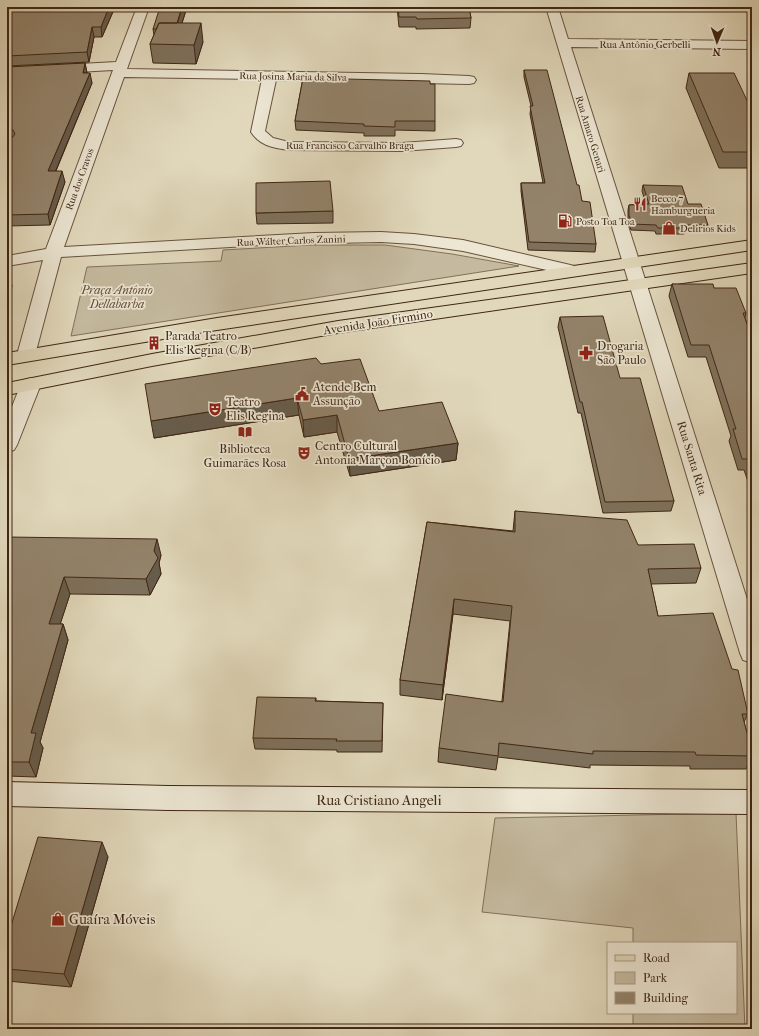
<svg xmlns="http://www.w3.org/2000/svg" width="759" height="1036" viewBox="0 0 759 1036" font-family="'IM FELL French Canon',serif">
<style>
.green{fill:#c5ba9f;stroke:#82705a}
.lines{fill:none;stroke-linecap:round;stroke-linejoin:round}
.street-casing{stroke:#68523e;stroke-width:2}
.secondary-casing{stroke:#3f2614;stroke-width:2}
.primary-casing{stroke:#3f2614;stroke-width:2}
.street{fill:#ece6d3;fill-rule:evenodd}
.secondary{fill:#ece6d3;fill-rule:evenodd}
.primary{fill:#e1d8bb;fill-rule:evenodd}
.wall{fill:#7e715c;stroke:#3f2614}
.shaded-wall{fill:#675c4b;stroke:#3f2614}
.building{fill:#93836b;stroke:#3f2614}
.labels{text-anchor:middle;stroke-width:3.5;stroke-linejoin:round;paint-order:stroke}
.far-street-label{font-size:10px;fill:#3f2614;stroke:#ece6d3}
.far-poi-label{font-size:10px;fill:#3f2614;stroke:#ece6d3;text-anchor:start}
.park-label{font-size:12px;font-style:italic;fill:#604b37;stroke:#ece6d3}
.street-label{font-size:12px;fill:#3f2614;stroke:#ece6d3}
.poi-label{font-size:12px;fill:#3f2614;stroke:#ece6d3;text-anchor:start}
.near-street-label{font-size:14px;fill:#3f2614;stroke:#ece6d3}
.near-poi-label{font-size:14px;fill:#3f2614;stroke:#ece6d3;text-anchor:start}
</style>
<rect width="100%" height="100%" fill="#e1d8bb"/>
<filter id="stains"><feTurbulence type="fractalNoise" baseFrequency=".005" numOctaves="4"/><feColorMatrix values="0 0 0 0 .2 0 0 0 0 .09 0 0 0 0 .02 0 0 0 .5 -.17"/></filter>
<radialGradient id="worn" r=".72"><stop offset=".6" stop-color="#630" stop-opacity="0"/><stop offset="1" stop-color="#630" stop-opacity=".3"/></radialGradient>
<path class="green" d="M 311,245 L 385,245 L 452,254 L 519,266 L 71,336 L 87,267 L 221,261 L 223,250 Z
M 736,813 L 745,1029 L 633,1029 L 633,1013 L 736,1013 L 736,943 L 633,943 L 633,928 L 482,912 L 495,818 Z"/>
<g class="lines">
<g class="street-casing">
<path id="street" d="M 137,7 L 149,7 L 127,69 L 421,74 L 469,76 L 474,77 L 476,80 L 474,83 L 469,84 L 276,80 L 265,131 L 273,138 L 289,142 L 402,143 L 456,139 L 461,140 L 463,143 L 461,146 L 456,147 L 402,151 L 289,150 C 274,148 260,146 251,132 L 262,79 L 124,77 L 64,247 L 314,233 L 381,232 L 414,234 L 463,240 L 579,267 L 582,271 L 579,275 L 573,276 L 463,251 L 414,244 L 381,242 L 281,244 L 61,257 L 35,355 L 33,359 L 26,361 L 19,359 L 17,355 L 43,260 L 7,266 L 7,256 L 46,249 L 113,70 L 7,76 L 7,68 L 116,62 Z
M 546,7 L 558,7 L 568,39 L 752,41 L 752,49 L 571,47 L 752,615 L 752,663 L 743,660 L 740,653 Z
M 31,378 L 38,380 L 41,384 L 17,445 L 14,450 L 7,452 L 7,419 L 21,384 L 24,380 Z"/>
</g>
<g class="secondary-casing">
<path id="secondary" d="M 7,782 L 168,786 L 752,790 L 752,814 L 168,810 L 7,806 Z"/>
</g>
<g class="primary-casing">
<path id="primary" d="M 752,240 L 752,250 L 217,330 L 7,365 L 7,353 L 217,318 Z
M 752,263 L 752,273 L 338,333 L 152,366 L 7,395 L 7,383 L 152,354 L 338,321 Z"/>
</g>
<use href="#street" class="street"/>
<use href="#secondary" class="secondary"/>
<use href="#primary" class="primary"/>
</g>
<path class="wall" d="M 7,7 L 115,7 L 102,37 L 94,37 L 89,62 L 7,66 Z
M 187,7 L 182,23 L 203,42 L 196,64 L 153,63 L 150,44 L 154,35 L 153,29 Z
M 397,7 L 469,7 L 471,18 L 470,28 L 416,29 L 416,27 L 399,27 Z
M 85,63 L 87,73 L 92,83 L 56,171 L 65,182 L 50,225 L 7,226 L 7,67 Z
M 524,70 L 582,201 L 596,244 L 595,252 L 528,250 L 521,191 L 521,183 L 543,183 L 530,114 L 531,106 L 524,77 Z
M 689,73 L 752,111 L 752,168 L 719,168 L 686,88 Z
M 303,78 L 435,121 L 435,131 L 395,130 L 395,136 L 364,136 L 364,133 L 296,130 L 295,121 Z
M 643,185 L 688,204 L 708,225 L 706,231 L 685,231 L 684,234 L 656,234 L 655,231 L 631,230 L 628,221 L 628,210 L 629,205 L 646,204 L 642,191 Z
M 333,211 L 333,223 L 257,224 L 256,213 Z
M 672,284 L 714,288 L 746,313 L 745,318 L 752,337 L 752,493 L 744,470 L 738,470 L 729,441 L 731,436 L 706,357 L 688,357 L 669,296 Z
M 560,317 L 620,378 L 674,501 L 671,511 L 603,513 L 581,413 L 578,413 L 558,327 Z
M 321,364 L 379,411 L 458,443 L 456,460 L 350,476 L 337,432 L 304,437 L 299,415 L 154,438 Z
M 515,511 L 638,545 L 701,568 L 696,583 L 651,584 L 658,616 L 732,669 L 748,714 L 744,722 L 752,752 L 752,758 L 746,769 L 690,769 L 690,766 L 590,765 L 590,768 L 498,757 L 496,770 L 438,762 L 439,748 L 502,701 L 510,621 L 453,614 L 442,700 L 400,695 L 400,680 L 427,522 L 513,531 Z
M 7,537 L 161,555 L 159,563 L 161,574 L 150,595 L 70,594 L 60,624 L 63,624 L 68,640 L 40,742 L 43,748 L 36,777 L 7,776 Z
M 316,698 L 316,701 L 383,703 L 382,752 L 337,752 L 337,750 L 255,749 L 253,738 Z
M 752,855 L 752,908 L 750,858 Z
M 108,857 L 71,987 L 7,981 L 7,939 Z"/>
<path class="shaded-wall" d="M 109,7 L 115,7 L 102,37 L 101,27 Z
M 182,7 L 187,7 L 177,39 L 176,29 Z
M 201,23 L 203,42 L 196,64 L 194,45 Z
M 92,27 L 94,37 L 89,62 L 87,52 Z
M 85,63 L 87,73 L 83,73 Z
M 90,73 L 92,83 L 51,182 L 48,171 Z
M 62,171 L 65,182 L 50,225 L 48,214 Z
M 7,269 L 12,286 L 7,304 Z
M 297,398 L 299,415 L 154,438 L 151,421 Z
M 337,415 L 337,432 L 304,437 L 303,420 Z
M 458,443 L 456,460 L 350,476 L 349,459 Z
M 157,539 L 161,555 L 159,563 L 161,574 L 150,595 L 146,579 Z
M 64,577 L 70,594 L 55,640 L 49,624 Z
M 454,599 L 453,614 L 442,700 L 443,685 Z
M 63,624 L 68,640 L 40,742 L 43,748 L 36,777 L 29,762 L 31,733 Z
M 102,842 L 108,857 L 71,987 L 64,974 Z"/>
<path class="building" d="M 7,7 L 109,7 L 101,27 L 92,27 L 87,52 L 7,56 Z
M 160,7 L 182,7 L 177,23 L 159,23 L 156,29 L 153,29 Z
M 398,7 L 469,7 L 471,18 L 417,19 L 416,17 L 399,17 Z
M 159,23 L 201,23 L 194,45 L 150,44 Z
M 85,63 L 83,73 L 90,73 L 48,171 L 62,171 L 48,214 L 7,215 L 7,138 L 12,138 L 15,134 L 13,130 L 7,129 L 7,67 Z
M 524,70 L 547,70 L 577,185 L 579,185 L 582,201 L 590,202 L 596,244 L 529,242 L 521,183 L 545,183 L 530,106 L 533,106 Z
M 689,73 L 734,73 L 752,111 L 752,152 L 723,152 Z
M 303,78 L 430,81 L 430,84 L 435,84 L 435,121 L 395,121 L 395,127 L 364,126 L 364,124 L 295,121 Z
M 330,181 L 333,211 L 256,213 L 256,183 Z
M 643,185 L 682,186 L 688,204 L 701,204 L 708,225 L 684,225 L 685,228 L 658,228 L 656,225 L 632,224 L 629,215 L 629,205 L 649,204 Z
M 672,284 L 713,284 L 714,288 L 736,288 L 746,313 L 743,313 L 752,337 L 752,470 L 748,459 L 742,459 L 733,429 L 736,429 L 709,345 L 691,345 Z
M 603,316 L 620,378 L 640,378 L 674,501 L 605,502 L 582,402 L 580,402 L 560,317 Z
M 316,358 L 321,364 L 360,359 L 379,411 L 442,402 L 458,443 L 349,459 L 337,415 L 303,420 L 297,398 L 151,421 L 145,384 Z
M 515,511 L 627,520 L 638,545 L 694,544 L 701,568 L 648,569 L 658,616 L 713,613 L 732,669 L 738,670 L 748,714 L 742,714 L 752,752 L 752,756 L 696,755 L 695,752 L 593,751 L 593,754 L 499,743 L 498,756 L 439,748 L 446,694 L 503,702 L 512,606 L 454,599 L 443,685 L 400,680 L 427,522 L 515,532 Z
M 7,537 L 157,539 L 154,551 L 158,558 L 146,579 L 64,577 L 49,624 L 63,624 L 31,733 L 36,733 L 29,762 L 7,762 Z
M 257,697 L 316,698 L 315,701 L 383,703 L 382,741 L 336,741 L 337,739 L 253,738 Z
M 38,837 L 102,842 L 64,974 L 7,969 L 7,939 Z"/>
<defs>
<g id="restaurant-bare" transform="scale(1.08)"><path d="M-5-6h1v4h1v-4h1v4h1v-4h1v5L-1.5 .5V6h-2V.5L-5-1ZM5-6V6H3V1.5H1.5Q1.5-4 5-6Z" fill="#8f2418" stroke="#ece6d3" stroke-width="2.5" paint-order="stroke"/></g>
<g id="fuel-bare" transform="scale(1.08)"><path d="M-5.5-6h7V0h2V4h1.3V-2.5L3-4.5l.8-.8L6-3V5H2.5V1h-1V6h-7ZM-4.2-4.7v3.2H.2V-4.7Z" fill="#8f2418" stroke="#ece6d3" stroke-width="2.5" paint-order="stroke"/></g>
<g id="shop-bare" transform="scale(1.08)"><path d="M-5-2.5h2.3a2.7 3.5 0 0 1 5.4 0H5L5.5 6h-11ZM-1.5-2.5h3a1.5 2.3 0 0 0-3 0Z" fill="#8f2418" stroke="#ece6d3" stroke-width="2.5" paint-order="stroke"/></g>
<g id="building-bare" transform="scale(1.08)"><path d="M-4-6H4V6H1V3H-1V6H-4ZM-2.5-4.3h1.7v1.8h-1.7ZM.8-4.3h1.7v1.8H.8ZM-2.5-1h1.7V.8h-1.7ZM.8-1h1.7V.8H.8Z" fill="#8f2418" stroke="#ece6d3" stroke-width="2.5" paint-order="stroke"/></g>
<g id="pharmacy-bare" transform="scale(1.08)"><path d="M-2-6h4v4h4v4h-4v4h-4v-4h-4v-4h4Z" fill="#8f2418" stroke="#ece6d3" stroke-width="2.5" paint-order="stroke"/></g>
<g id="civic-bare" transform="scale(1.08)"><path d="M-.6-6.5H3V-4.5H.6V-3L4-1V1h2V6H-6V1h2V-1L-.6-3ZM-1.2 2.5V6h2.4V2.5Z" fill="#8f2418" stroke="#ece6d3" stroke-width="2.5" paint-order="stroke"/></g>
<g id="theatre-bare" transform="scale(1.08)"><path d="M-5-5.5Q0-4 5-5.5V0Q5 5 0 6Q-5 5-5 0ZM-3.3-2.5H-1v1.5H-3.3ZM1-2.5H3.3v1.5H1ZM-2.8 1Q0 5.5 2.8 1Z" fill="#8f2418" stroke="#ece6d3" stroke-width="2.5" paint-order="stroke"/></g>
<g id="library-bare" transform="scale(1.08)"><path d="M-6-4Q-3-5.5-.7-3.5V5Q-3 3-6 4ZM6-4Q3-5.5 .7-3.5V5Q3 3 6 4Z" fill="#8f2418" stroke="#ece6d3" stroke-width="2.5" paint-order="stroke"/></g>
</defs>
<g fill-rule="evenodd">
<use href="#restaurant-bare" x="640" y="204"/>
<use href="#fuel-bare" x="565" y="221"/>
<use href="#shop-bare" x="669" y="228"/>
<use href="#building-bare" x="154" y="343"/>
<use href="#pharmacy-bare" x="586" y="353"/>
<use href="#civic-bare" x="302" y="394"/>
<use href="#theatre-bare" x="215" y="409"/>
<use href="#library-bare" x="245" y="432"/>
<use href="#theatre-bare" x="304" y="453"/>
<use href="#shop-bare" x="58" y="919"/>
</g>
<g class="labels">
<g class="far-street-label">
<text x="645" y="48">Rua Antônio Gerbelli</text>
<text transform="translate(293 76) rotate(1)" y="4">Rua Josina Maria da Silva</text>
<text transform="translate(591 134) rotate(73)" y="4">Rua Amaro Genari</text>
<text x="350" y="149">Rua Francisco Carvalho Braga</text>
<text transform="translate(79 179) rotate(-70)" y="4">Rua dos Cravos</text>
<text transform="translate(291 240) rotate(-2)" y="4">Rua Wálter Carlos Zanini</text>
</g>
<g class="far-poi-label">
<text x="651" y="202">Becco 7<tspan x="651" dy="12">Hamburgueria</tspan></text>
<text x="576" y="225">Posto Toa Toa</text>
<text x="680" y="232">Delirios Kids</text>
</g>
<g class="park-label">
<text x="117" y="294">Praça Antônio<tspan x="117" dy="14">Dellabarba</tspan></text>
</g>
<g class="street-label">
<text transform="translate(378 322) rotate(-9)" y="4">Avenida João Firmino</text>
<text transform="translate(692 458) rotate(73)" y="4">Rua Santa Rita</text>
</g>
<g class="poi-label">
<text x="165" y="340">Parada Teatro<tspan x="165" dy="14">Elis Regina (C/B)</tspan></text>
<text x="597" y="350">Drogaria<tspan x="597" dy="14">São Paulo</tspan></text>
<text x="313" y="391">Atende Bem<tspan x="313" dy="14">Assunção</tspan></text>
<text x="226" y="406">Teatro<tspan x="226" dy="14">Elis Regina</tspan></text>
<text x="315" y="450">Centro Cultural<tspan x="315" dy="14">Antonia Marçon Bonício</tspan></text>
<text x="245" y="453" text-anchor="middle">Biblioteca<tspan x="245" dy="14">Guimarães Rosa</tspan></text>
</g>
<g class="near-street-label">
<text x="379" y="805">Rua Cristiano Angeli</text>
</g>
<g class="near-poi-label">
<text x="69" y="924">Guaíra Móveis</text>
</g>
</g>
<rect width="759" height="1036" fill="none" stroke="#e1d8bb" stroke-width="24"/>
<rect x="8" y="8" width="743" height="1020" fill="none" stroke="#3f2614" stroke-width="2"/>
<rect x="12" y="12" width="735" height="1012" fill="none" stroke="#3f2614"/>
<rect x="607" y="942" width="130" height="72" fill="#ece6d3" stroke="#a79987"/>
<rect x="615" y="955" width="20" height="6" fill="#e1d8bb" stroke="#a79987"/>
<text x="643" y="962" font-size="12" fill="#3f2614">Road</text>
<rect x="615" y="972" width="20" height="12" fill="#c5ba9f" stroke="#a79987"/>
<text x="643" y="982" font-size="12" fill="#3f2614">Park</text>
<rect x="615" y="992" width="20" height="12" fill="#93836b" stroke="#a79987"/>
<text x="643" y="1002" font-size="12" fill="#3f2614">Building</text>
<g transform="translate(717 42) rotate(182)" stroke="#ece6d3" stroke-width="3" paint-order="stroke">
<path d="M0-3L7 15L0 10L-7 15Z" fill="#3f2614"/>
<text y="-6" font-size="11" font-weight="bold" text-anchor="middle" fill="#3f2614">N</text>
</g>
<rect width="100%" height="100%" filter="url(#stains)"/>
<rect width="100%" height="100%" fill="url(#worn)"/>
</svg>
